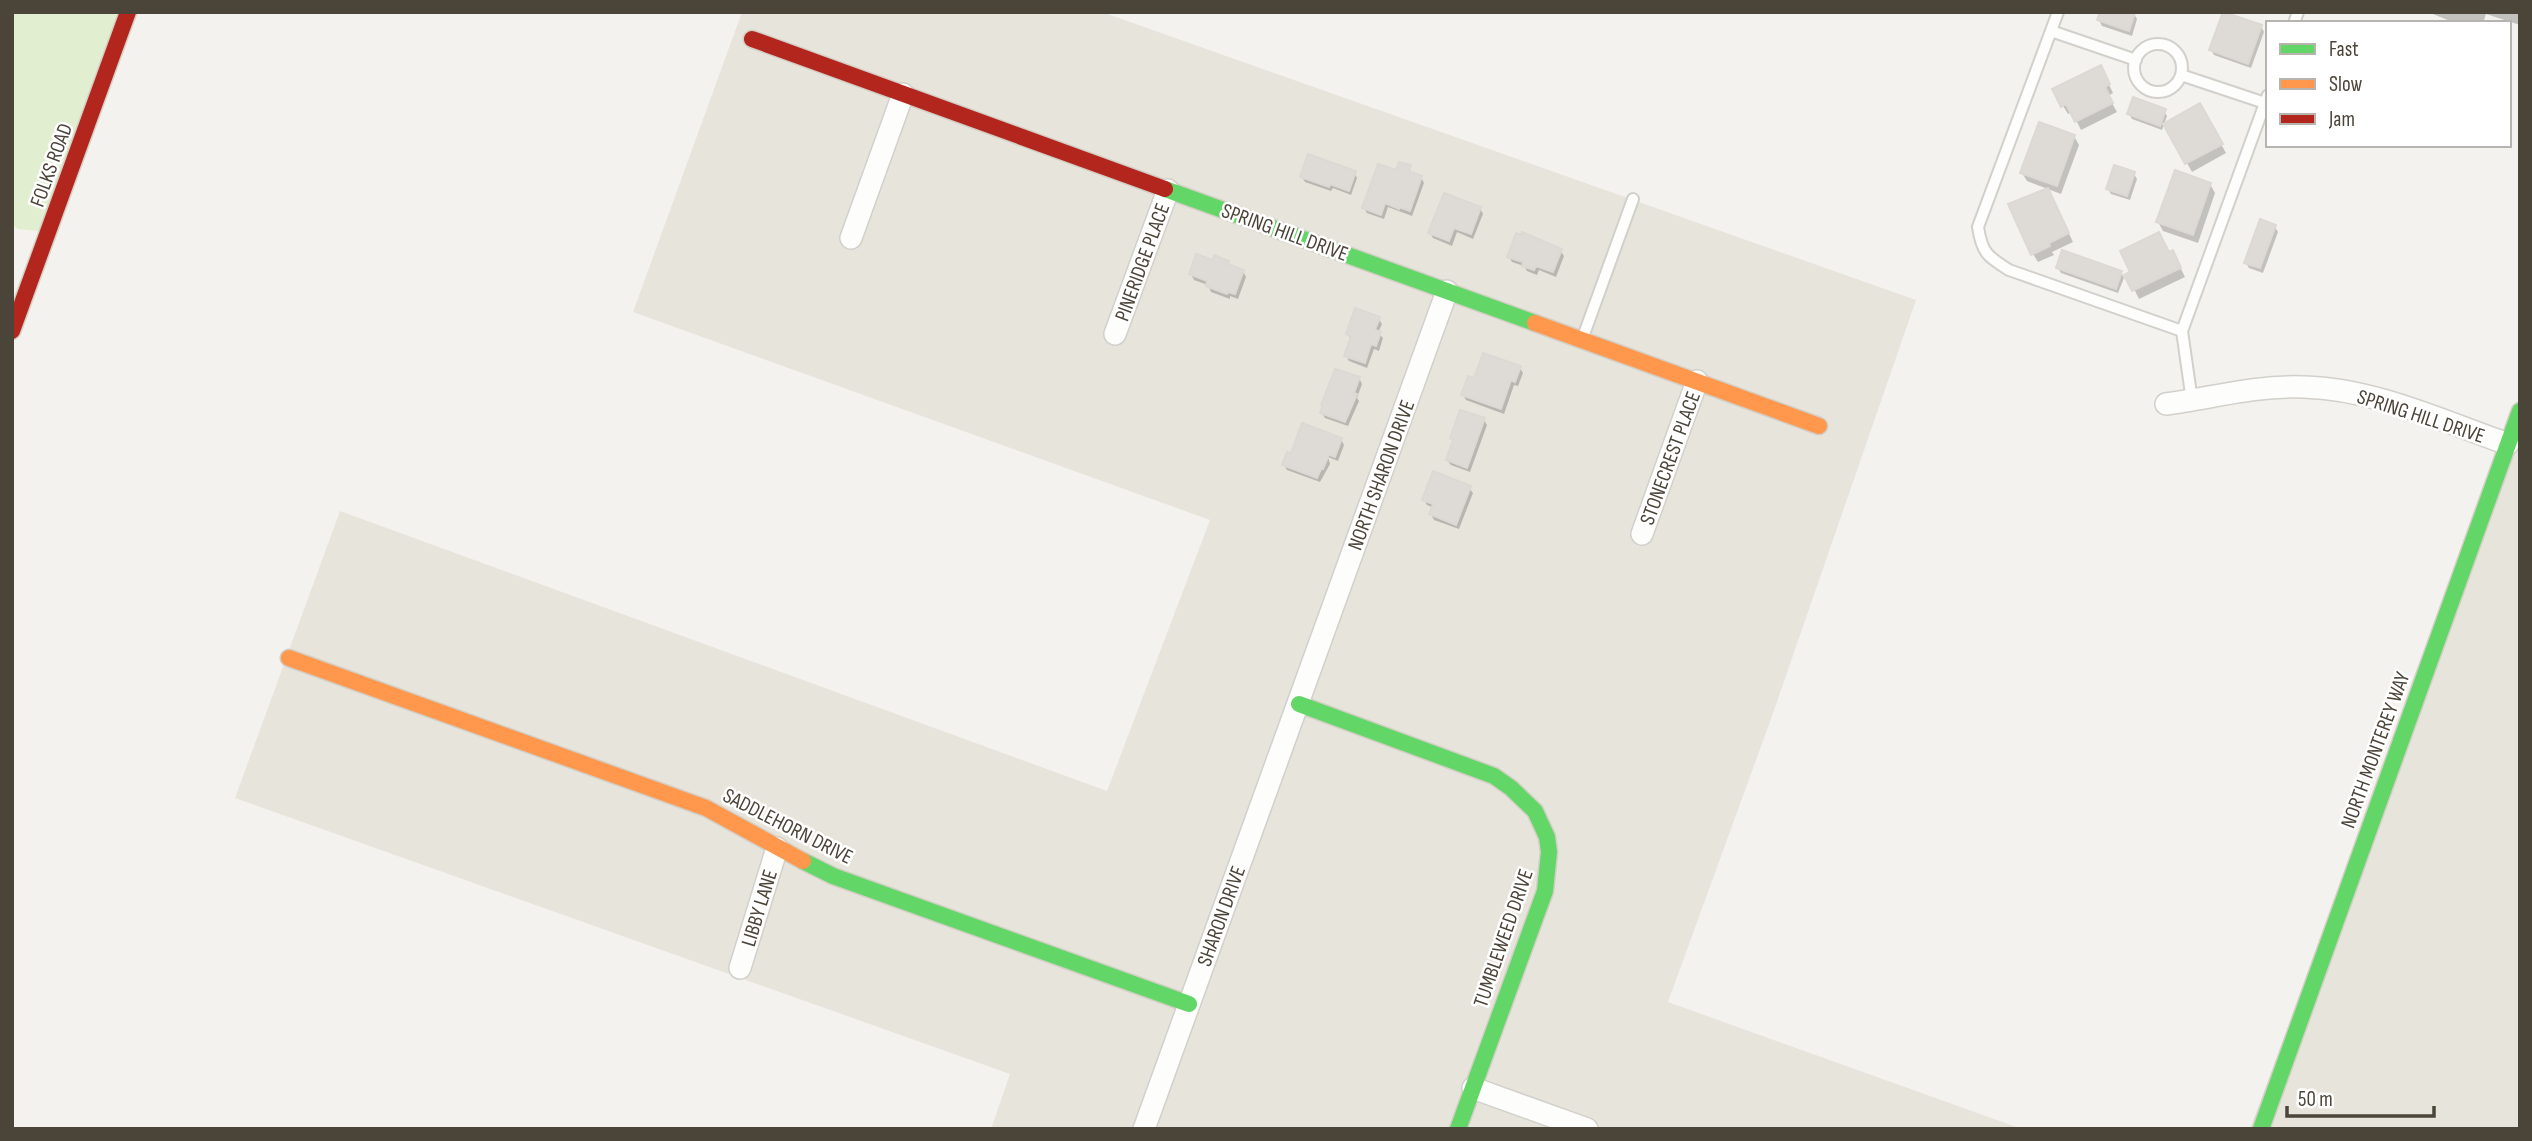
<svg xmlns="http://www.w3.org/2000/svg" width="2532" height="1141" viewBox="0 0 2532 1141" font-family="'Sofia Sans Condensed',sans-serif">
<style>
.residential{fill:#e7e4dc}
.green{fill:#e1eecf}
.shadow{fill:#0003}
.building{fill:#dedbd6;stroke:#dcd9d4;stroke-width:2}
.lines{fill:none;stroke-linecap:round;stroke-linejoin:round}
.lane-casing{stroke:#d2d0cb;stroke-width:14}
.street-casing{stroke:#d2d0cb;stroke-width:24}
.fast-casing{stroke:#d3cfc5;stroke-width:19}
.slow-casing{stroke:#d3cfc5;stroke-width:19}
.jam-casing{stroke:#d3cfc5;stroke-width:19}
.lane{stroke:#fdfdfc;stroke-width:10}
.street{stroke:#fdfdfc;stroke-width:21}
.fast{stroke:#63d668;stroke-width:16}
.slow{stroke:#ff974d;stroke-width:16}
.jam{stroke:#b3261e;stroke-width:16}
.labels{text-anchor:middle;stroke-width:5;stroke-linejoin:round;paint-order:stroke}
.street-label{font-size:21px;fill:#4b4439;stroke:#fff}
</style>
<rect width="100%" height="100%" fill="#f4f2ee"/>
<path class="residential" d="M 742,12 L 1102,12 L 1916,300 L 1771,719 L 1668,1002 L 2022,1129 L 991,1129 L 1010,1074 L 235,798 L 340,511 L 1107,791 L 1210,520 L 633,312 Z
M 2520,402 L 2520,1129 L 2250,1129 Z"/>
<path class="green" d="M 12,12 L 128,12 L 49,232 L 18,229 L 12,224 Z"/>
<path class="shadow" d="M 2428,12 L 2520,12 L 2520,25 L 2486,14 L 2483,23 L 2455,23 Z
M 2134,14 L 2137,19 L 2132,36 L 2102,26 L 2099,20 Z
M 2261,26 L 2264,32 L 2251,68 L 2214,55 L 2211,50 Z
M 2105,76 L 2113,93 L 2108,96 L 2117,112 L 2081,130 L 2072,112 L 2068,114 L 2063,106 Z
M 2199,105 L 2226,153 L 2192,172 L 2165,124 Z
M 2164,111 L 2167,116 L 2162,130 L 2132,119 L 2129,114 Z
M 2074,136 L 2079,145 L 2061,194 L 2027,181 L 2022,173 Z
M 1409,167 L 1412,174 L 1421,177 L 1424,183 L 1412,216 L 1388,207 L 1384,219 L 1367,213 L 1364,208 L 1397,172 Z
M 1354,172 L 1357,178 L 1351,195 L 1333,188 L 1331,191 L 1305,182 L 1302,177 Z
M 2134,174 L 2137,179 L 2130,200 L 2111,194 L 2108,189 Z
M 2210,184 L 2215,193 L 2198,243 L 2163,231 L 2158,222 Z
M 2052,199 L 2073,242 L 2052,252 L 2054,255 L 2038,262 L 2033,254 Z
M 1480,208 L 1483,214 L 1473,239 L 1457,232 L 1452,246 L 1433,238 L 1430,233 Z
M 2275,227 L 2278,232 L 2263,273 L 2249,268 L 2246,263 Z
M 1560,250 L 1564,256 L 1556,277 L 1539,270 L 1537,275 L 1527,271 L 1524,266 L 1512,262 L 1509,257 Z
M 2169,254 L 2177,261 L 2185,277 L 2139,299 L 2127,275 Z
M 1214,262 L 1228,262 L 1231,267 L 1243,271 L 1246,277 L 1238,299 L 1230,296 L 1230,299 L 1211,292 L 1208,285 L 1194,280 L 1191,274 Z
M 2058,268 L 2121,272 L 2124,278 L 2118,293 L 2061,273 Z
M 1378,318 L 1382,324 L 1378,333 L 1383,338 L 1379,351 L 1374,349 L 1367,368 L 1349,361 L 1346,356 L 1351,340 L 1348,334 Z
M 1520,368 L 1523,373 L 1518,386 L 1514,385 L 1504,414 L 1466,400 L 1463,395 L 1475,380 Z
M 1359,378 L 1362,384 L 1357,398 L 1359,401 L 1348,426 L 1325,418 L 1322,413 Z
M 1484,420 L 1487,425 L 1470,472 L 1451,465 L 1447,460 L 1454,441 Z
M 1341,439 L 1344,445 L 1338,461 L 1328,457 L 1330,464 L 1320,482 L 1287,470 L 1284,465 Z
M 1469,488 L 1473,493 L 1459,529 L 1434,520 L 1431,514 L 1434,508 L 1427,505 L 1424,500 Z"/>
<path class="building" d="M 2100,12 L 2134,12 L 2135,13 L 2129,31 L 2097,20 Z
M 2223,12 L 2262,25 L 2248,64 L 2209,50 Z
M 2101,65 L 2110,84 L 2105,87 L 2113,103 L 2075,122 L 2066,104 L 2061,107 L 2052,89 Z
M 2133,97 L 2166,109 L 2160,126 L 2127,114 Z
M 2200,103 L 2223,144 L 2185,164 L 2163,124 Z
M 2039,122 L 2075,135 L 2057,186 L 2020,173 Z
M 1308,154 L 1356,171 L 1349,191 L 1330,184 L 1329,187 L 1300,177 Z
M 1399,162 L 1411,165 L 1409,171 L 1422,176 L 1410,211 L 1399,207 L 1399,209 L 1385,203 L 1381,215 L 1362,208 L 1378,164 L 1396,170 Z
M 2114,165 L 2135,172 L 2127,196 L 2106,189 Z
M 2175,170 L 2211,183 L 2193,235 L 2156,222 Z
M 2048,188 L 2069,233 L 2049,243 L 2050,246 L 2031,255 L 2008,204 Z
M 1444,193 L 1481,207 L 1471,234 L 1454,228 L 1449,241 L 1428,233 Z
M 2260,219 L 2276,225 L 2260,268 L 2244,263 Z
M 1522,232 L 1562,249 L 1553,272 L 1536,266 L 1534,270 L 1522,266 L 1523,262 L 1507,257 L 1516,233 L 1522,235 Z
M 2159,232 L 2169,252 L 2173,250 L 2181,268 L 2132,291 L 2124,275 L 2130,272 L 2120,251 Z
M 2062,250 L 2122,271 L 2116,289 L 2056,268 Z
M 1196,254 L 1213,260 L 1214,255 L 1229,261 L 1228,264 L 1244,270 L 1235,294 L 1228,292 L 1227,294 L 1206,286 L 1207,281 L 1189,274 Z
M 1355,308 L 1380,317 L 1375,330 L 1381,332 L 1376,346 L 1371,344 L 1365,363 L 1344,356 L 1351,336 L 1346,334 Z
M 1483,353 L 1521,366 L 1515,382 L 1511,380 L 1501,409 L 1461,395 L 1468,376 L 1474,378 Z
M 1335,369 L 1360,377 L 1354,393 L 1357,394 L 1345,422 L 1320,413 L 1323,406 L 1321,405 Z
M 1460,410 L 1485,418 L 1467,468 L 1446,460 L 1453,440 L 1450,438 Z
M 1302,423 L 1342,438 L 1335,457 L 1327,454 L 1328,457 L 1323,469 L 1321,469 L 1317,478 L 1282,465 L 1287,452 L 1291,453 Z
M 1433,471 L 1471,486 L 1456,525 L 1429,514 L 1433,504 L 1422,500 Z"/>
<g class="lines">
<g class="lane-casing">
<path id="lane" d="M 2058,12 L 1978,227 C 1982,253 1987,256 2009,270 L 2182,331 L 2192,401
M 2294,23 L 2298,12
M 2051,31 L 2136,60
M2134 68a24 24 0 1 1 48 0a24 24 0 1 1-48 0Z
M 2181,75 L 2265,103 L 2268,95
M 2182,331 L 2265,103
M 1583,337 L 1633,199"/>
</g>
<g class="street-casing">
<path id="street" d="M 851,238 L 903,94
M 1115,334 L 1168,190
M 2166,404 C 2211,398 2258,385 2304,387 C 2375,389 2442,421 2508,444
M 1642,534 L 1697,381
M 740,968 L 777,848
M 1473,1088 L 1587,1129
M 1144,1129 L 1447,291"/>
</g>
<g class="fast-casing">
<path id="fast" d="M 1165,189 L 1535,323
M 1299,704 L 1494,776 L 1511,788 L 1535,811 L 1547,837 L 1549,852 L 1545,891 L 1458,1129
M 803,861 L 833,876 L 1189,1004
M 2261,1129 L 2520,411"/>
</g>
<g class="slow-casing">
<path id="slow" d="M 1535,323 L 1819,426
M 289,658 L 706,808 L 803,861"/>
</g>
<g class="jam-casing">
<path id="jam" d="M 752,39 L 1165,189
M 12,331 L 128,12"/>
</g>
<use href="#lane" class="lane"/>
<use href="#street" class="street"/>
<use href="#fast" class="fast"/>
<use href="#slow" class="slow"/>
<use href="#jam" class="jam"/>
</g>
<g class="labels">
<g class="street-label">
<text transform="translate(51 165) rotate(-70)" y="7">FOLKS ROAD</text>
<text transform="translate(1285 232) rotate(20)" y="7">SPRING HILL DRIVE</text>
<text transform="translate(1142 262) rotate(-70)" y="7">PINERIDGE PLACE</text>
<text transform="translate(2421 416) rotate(18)" y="7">SPRING HILL DRIVE</text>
<text transform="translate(1670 458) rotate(-70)" y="7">STONECREST PLACE</text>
<text transform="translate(1381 475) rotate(-70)" y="7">NORTH SHARON DRIVE</text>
<text transform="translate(2375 750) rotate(-70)" y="7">NORTH MONTEREY WAY</text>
<text transform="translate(788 826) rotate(27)" y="7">SADDLEHORN DRIVE</text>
<text transform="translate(759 908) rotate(-73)" y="7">LIBBY LANE</text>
<text transform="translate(1221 916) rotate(-70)" y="7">SHARON DRIVE</text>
<text transform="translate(1503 938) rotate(-71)" y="7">TUMBLEWEED DRIVE</text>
</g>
</g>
<rect width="2532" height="1141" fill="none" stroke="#4b4439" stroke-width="28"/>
<rect x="2266" y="21" width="245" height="126" fill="#ffffff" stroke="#b7b4b0" stroke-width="2"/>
<rect x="2280" y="44" width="35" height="10" fill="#63d668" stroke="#b7b4b0" stroke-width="2"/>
<text x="2329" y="56" font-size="21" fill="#4b4439">Fast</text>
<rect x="2280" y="79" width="35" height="10" fill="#ff974d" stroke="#b7b4b0" stroke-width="2"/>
<text x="2329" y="91" font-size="21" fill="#4b4439">Slow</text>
<rect x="2280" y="114" width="35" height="10" fill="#b3261e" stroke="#b7b4b0" stroke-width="2"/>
<text x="2329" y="126" font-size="21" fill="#4b4439">Jam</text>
<path d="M2287 1106v10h147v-10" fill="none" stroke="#4b4439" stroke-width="3.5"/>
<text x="2298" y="1106" font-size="21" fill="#4b4439" stroke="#ffffff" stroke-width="5" paint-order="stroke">50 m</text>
</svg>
